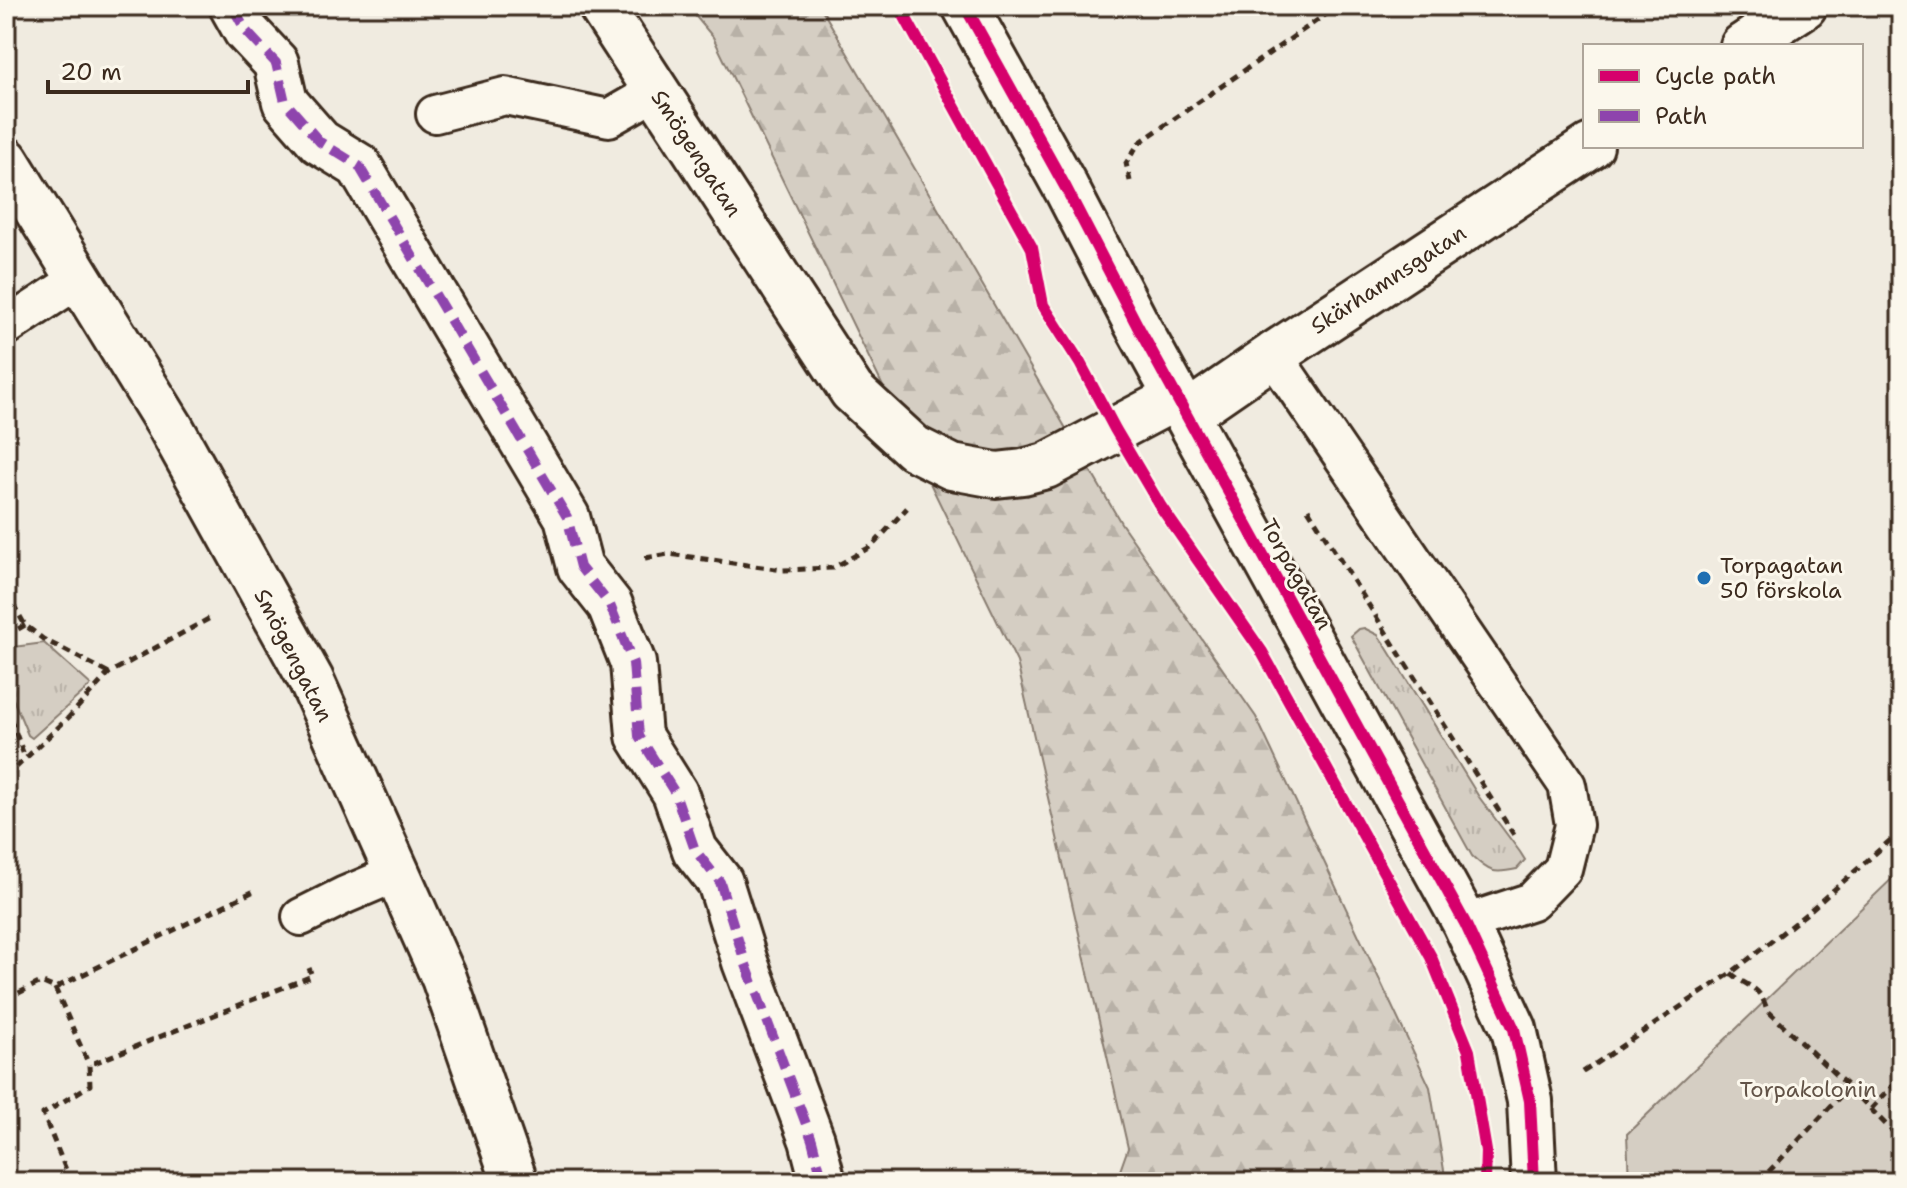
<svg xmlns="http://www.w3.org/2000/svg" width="1907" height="1188" viewBox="0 0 1907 1188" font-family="'Shantell Sans',sans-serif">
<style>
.grass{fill:url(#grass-tufts);stroke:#887c70;stroke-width:2}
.forest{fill:url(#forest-firs);stroke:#887c70;stroke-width:2}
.garden{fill:#d5cec3;stroke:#887c70;stroke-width:2}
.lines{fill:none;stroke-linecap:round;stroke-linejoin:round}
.service-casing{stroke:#3b2a1e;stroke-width:42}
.pedestrian-casing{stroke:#3b2a1e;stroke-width:50}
.minor-casing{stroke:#3b2a1e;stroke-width:50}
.path{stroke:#3b2a1e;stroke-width:5;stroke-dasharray:8 6;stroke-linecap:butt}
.service{stroke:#fbf7ec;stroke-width:36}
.pedestrian{stroke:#fbf7ec;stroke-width:44}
.minor{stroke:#fbf7ec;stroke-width:44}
.quiet{stroke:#8e44ad;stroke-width:10;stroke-dasharray:20 10;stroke-linecap:butt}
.cycleway-casing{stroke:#fbf7ec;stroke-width:17}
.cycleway{stroke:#d6006c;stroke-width:12}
.poi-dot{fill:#1f6fb2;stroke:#fbf7ec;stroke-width:3}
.labels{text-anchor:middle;stroke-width:6;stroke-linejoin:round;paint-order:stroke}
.street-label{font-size:22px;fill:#3b2a1e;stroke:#fbf7ec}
.poi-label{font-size:22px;fill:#3b2a1e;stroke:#fbf7ec;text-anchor:start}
.park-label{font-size:22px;fill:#625347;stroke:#fbf7ec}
</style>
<defs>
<pattern id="grass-tufts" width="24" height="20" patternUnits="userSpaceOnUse" patternTransform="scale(2)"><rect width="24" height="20" fill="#d5cec3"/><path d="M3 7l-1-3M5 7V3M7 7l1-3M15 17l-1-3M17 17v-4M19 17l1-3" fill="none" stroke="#b8b1a7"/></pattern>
<pattern id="forest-firs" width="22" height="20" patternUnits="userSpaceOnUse" patternTransform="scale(2)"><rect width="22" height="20" fill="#d5cec3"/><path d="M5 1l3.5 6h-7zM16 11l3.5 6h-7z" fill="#b8b1a7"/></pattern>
</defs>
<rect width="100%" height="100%" fill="#f0ebe0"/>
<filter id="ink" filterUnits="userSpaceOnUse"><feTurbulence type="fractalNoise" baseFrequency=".0125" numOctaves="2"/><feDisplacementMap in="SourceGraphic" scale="16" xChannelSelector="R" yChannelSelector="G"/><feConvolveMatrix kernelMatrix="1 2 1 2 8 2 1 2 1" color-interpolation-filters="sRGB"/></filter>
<g filter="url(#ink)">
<path class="grass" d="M 1364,628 L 1378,635 L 1385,645 L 1479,797 L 1520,852 L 1525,860 L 1517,869 C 1494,874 1490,873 1472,856 L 1351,636 L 1359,629 Z
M 44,643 L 91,685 L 32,738 L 28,735 L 6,682 L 6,648 Z"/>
<path class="forest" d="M 687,6 L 820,6 L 1121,523 L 1256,717 L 1430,1087 L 1446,1182 L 1116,1182 L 1128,1148 L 1017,662 L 713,37 Z"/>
<path class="garden" d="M 1901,870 L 1901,1182 L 1629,1182 L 1627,1134 Z"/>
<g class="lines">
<g class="service-casing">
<path id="service" d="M 435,114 L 505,96 L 609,118 L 656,91
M 6,327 L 79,279
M 1273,355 L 1567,785 L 1574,825 L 1563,869 L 1532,901 L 1465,923
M 301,917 L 345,895 L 397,873"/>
</g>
<g class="pedestrian-casing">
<path id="pedestrian" d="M 232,6 L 246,31 L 276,63 L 285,102 L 320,142 L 359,166 L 567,517 L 580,567 L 610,605 L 633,663 L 639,736 L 675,793 L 695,850 L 720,882 L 745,962 L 812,1140 L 823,1182"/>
</g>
<g class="minor-casing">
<path id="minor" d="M 601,6 L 852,391 L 914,448 L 952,467 L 996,475 L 1023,472 L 1046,466 L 1177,397
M 965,6 L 1066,188 L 1137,325 L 1465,923 L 1514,1029 L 1530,1101 L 1534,1182
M 1743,46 L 1804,6
M 6,160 L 170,426 L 311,680 L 444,978 L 515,1182
M 1186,415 L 1273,355 L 1591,146"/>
</g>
<path class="path" d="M 1130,181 L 1126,163 L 1139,143 L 1338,6
M 6,382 L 10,388 L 6,391
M 1308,509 L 1514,835
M 645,558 L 669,554 L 783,570 L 833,568 L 872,546 L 907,508
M 6,592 L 25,625 L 43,639 L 109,673
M 6,636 L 25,625
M 6,706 L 25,758
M 6,777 L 69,717 L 109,673 L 212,617
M 1731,973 C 1748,988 1760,985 1767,1010 L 1855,1093 L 1901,1140
M 55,988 L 89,1065
M 6,999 L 41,982 L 55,988 L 254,891
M 1583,1072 L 1731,973 L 1806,914 L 1901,831
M 1871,1109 L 1901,1077
M 71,1182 L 43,1114 L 90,1085 L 89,1065 L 312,976 L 309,968
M 1759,1182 L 1849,1087"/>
<use href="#service" class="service"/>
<use href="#pedestrian" class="pedestrian"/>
<use href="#minor" class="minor"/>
<path class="quiet" d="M 232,6 L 246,31 L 276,63 L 285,102 L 320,142 L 359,166 L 567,517 L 580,567 L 610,605 L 633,663 L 639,736 L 675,793 L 695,850 L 720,882 L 745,962 L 812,1140 L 823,1182"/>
<g class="cycleway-casing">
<path id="cycleway" d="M 899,6 L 1032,248 L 1043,305 L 1080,363 L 1115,429 L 1161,507 L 1262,652 L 1431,957 L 1469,1051 L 1486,1151 L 1485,1182
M 965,6 L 1066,188 L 1137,325 L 1465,923 L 1514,1029 L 1530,1101 L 1534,1182"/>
</g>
<use href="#cycleway" class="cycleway"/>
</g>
</g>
<circle class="poi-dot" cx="1704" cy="578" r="8"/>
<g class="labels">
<g class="street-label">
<text transform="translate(697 153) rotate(57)" y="8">Smögengatan</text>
<text transform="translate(1388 279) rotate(-33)" y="8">Skärhamnsgatan</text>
<text transform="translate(1297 574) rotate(61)" y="8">Torpagatan</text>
<text transform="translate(294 655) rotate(63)" y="8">Smögengatan</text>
</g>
<g class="poi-label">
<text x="1720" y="573">Torpagatan<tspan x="1720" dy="25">50 förskola</tspan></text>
</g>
<g class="park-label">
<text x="1808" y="1097">Torpakolonin</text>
</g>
</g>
<rect width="1907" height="1188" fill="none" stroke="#fbf7ec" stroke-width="32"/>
<rect x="16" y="16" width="1875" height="1156" fill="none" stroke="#3b2a1e" stroke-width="3" filter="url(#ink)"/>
<rect x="1583" y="44" width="280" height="104" fill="#fbf7ec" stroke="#aea59a" stroke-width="2"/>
<rect x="1599" y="70" width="40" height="12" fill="#d6006c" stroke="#aea59a" stroke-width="2"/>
<text x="1655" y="84" font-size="24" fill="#3b2a1e">Cycle path</text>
<rect x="1599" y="110" width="40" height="12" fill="#8e44ad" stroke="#aea59a" stroke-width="2"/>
<text x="1655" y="124" font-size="24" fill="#3b2a1e">Path</text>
<path d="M48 80v12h200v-12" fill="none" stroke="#3b2a1e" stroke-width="4"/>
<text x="60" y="80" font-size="24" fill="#3b2a1e" stroke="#fbf7ec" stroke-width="6" paint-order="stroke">20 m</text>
</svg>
